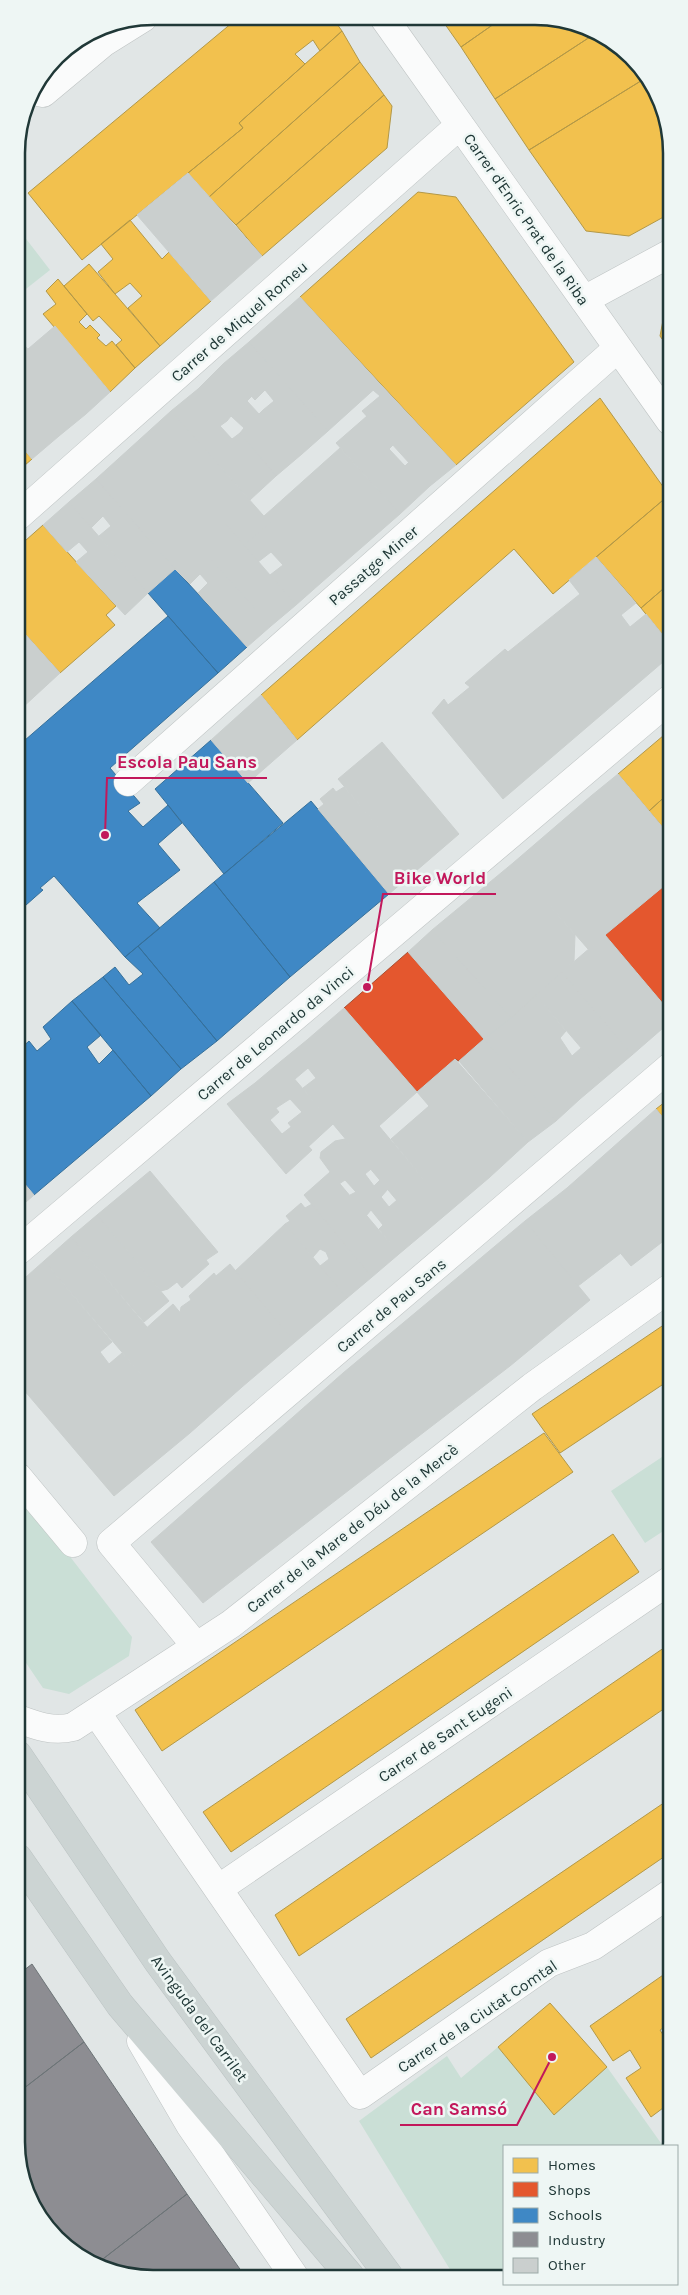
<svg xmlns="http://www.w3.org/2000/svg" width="688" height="2295" viewBox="0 0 688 2295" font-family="Karla,sans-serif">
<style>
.green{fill:#cadfd6}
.homes{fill:#f2c14e;stroke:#b39847}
.shops{fill:#e4572e;stroke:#a94e31}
.schools{fill:#3f88c5;stroke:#36709a}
.industry{fill:#8d8d92;stroke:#6c7477}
.building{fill:#cacfce;stroke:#cacfce}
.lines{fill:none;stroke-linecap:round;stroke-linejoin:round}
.minor-casing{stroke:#bec3c3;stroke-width:29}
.major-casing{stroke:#bbc3c3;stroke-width:29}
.minor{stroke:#fafbfb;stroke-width:28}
.major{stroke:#ccd4d3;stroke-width:28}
.labels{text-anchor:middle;stroke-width:5;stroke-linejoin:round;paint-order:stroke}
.street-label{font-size:16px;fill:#203837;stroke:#eef6f4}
.rim{fill:none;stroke:#203837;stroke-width:2.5}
.leader{fill:none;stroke:#c2185b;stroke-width:2}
.callout-dot{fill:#c2185b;stroke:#eef6f4;stroke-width:2}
.callout-label{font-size:18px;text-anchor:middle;font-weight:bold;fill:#c2185b;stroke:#eef6f4;stroke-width:5;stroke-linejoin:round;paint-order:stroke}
</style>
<rect width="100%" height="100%" fill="#e1e6e6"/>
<path class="green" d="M 17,227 L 50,270 L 17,296 Z
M 671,1451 L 671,1526 L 645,1543 L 611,1491 Z
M 18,1499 L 68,1554 L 132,1637 L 129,1656 L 69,1694 L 43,1688 L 18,1651 Z
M 498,2047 L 554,2115 L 607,2067 L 663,2146 L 504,2146 L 504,2276 L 454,2276 L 359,2121 L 447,2056 L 461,2078 Z"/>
<path class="homes" d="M 239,17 L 332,17 L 342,31 L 320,51 L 313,40 L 295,54 L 305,64 L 239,123 L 243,128 L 82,260 L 28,193 Z
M 444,18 L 501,19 L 461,47 L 442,20 Z
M 501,19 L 562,19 L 593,35 L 495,99 L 461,47 Z
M 342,31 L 360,62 L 209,197 L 188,173 L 243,128 L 239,123 Z
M 593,35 L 632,56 L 644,79 L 529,150 L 495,99 Z
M 360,62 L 384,95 L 236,225 L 209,197 Z
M 644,79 L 669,126 L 669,214 L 629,236 L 586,231 L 529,150 Z
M 384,95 L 392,106 L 387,148 L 262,256 L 236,225 Z
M 418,192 L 456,197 L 574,362 L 456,465 L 300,297 Z
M 130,220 L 162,259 L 169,252 L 211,301 L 160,346 L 128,308 L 142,296 L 130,283 L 115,294 L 98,272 L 113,259 L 101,244 Z
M 89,264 L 160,346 L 135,368 L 116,345 L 122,340 L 99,316 L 93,321 L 64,286 Z
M 58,279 L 87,314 L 79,322 L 86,329 L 90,325 L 100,335 L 97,338 L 106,346 L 112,341 L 135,368 L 110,392 L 43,314 L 56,304 L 46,291 Z
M 669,289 L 669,349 L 660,336 Z
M 600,398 L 669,495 L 553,594 L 514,549 L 297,740 L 261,695 Z
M 17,441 L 32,459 L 17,472 Z
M 669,495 L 670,583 L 641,608 L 596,557 Z
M 43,525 L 116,606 L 106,615 L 115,625 L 60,673 L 17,625 L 17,548 Z
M 670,583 L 670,644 L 641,608 Z
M 670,730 L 670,792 L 649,811 L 618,774 Z
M 670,792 L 670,836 L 649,811 Z
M 670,1098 L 670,1126 L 656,1109 Z
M 671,1320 L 671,1379 L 560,1453 L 532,1414 Z
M 544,1433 L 573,1472 L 162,1751 L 135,1710 Z
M 613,1534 L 639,1572 L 231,1852 L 203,1812 Z
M 671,1643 L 671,1704 L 299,1956 L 275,1915 Z
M 671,1798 L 671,1852 L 371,2058 L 346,2019 Z
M 666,1973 L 671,1980 L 671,2023 L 660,2030 L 671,2048 L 671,2102 L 651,2117 L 626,2078 L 641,2068 L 630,2050 L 613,2061 L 590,2026 Z
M 550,2003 L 607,2067 L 554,2115 L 498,2047 Z"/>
<path class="shops" d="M 664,886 L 670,892 L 670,1012 L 605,935 Z
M 408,952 L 484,1039 L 459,1061 L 455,1059 L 417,1092 L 344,1008 Z"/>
<path class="schools" d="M 175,569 L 247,647 L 218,673 L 148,593 Z
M 168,616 L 218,673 L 110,768 L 140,803 L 128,811 L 143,827 L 168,805 L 182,823 L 158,844 L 180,870 L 137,903 L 160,928 L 125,957 L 54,876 L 40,888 L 43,890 L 17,913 L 17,851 L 26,842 L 17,832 L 17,747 Z
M 211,740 L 283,823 L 224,874 L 155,789 Z
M 311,801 L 389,894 L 290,977 L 214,882 Z
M 214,882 L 290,977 L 217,1041 L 138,946 Z
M 138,946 L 217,1041 L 181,1069 L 103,977 L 115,967 L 129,985 L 143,974 L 125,957 Z
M 103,977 L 181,1069 L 151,1096 L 72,1001 Z
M 72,1001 L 101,1035 L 87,1047 L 99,1064 L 113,1050 L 151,1096 L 34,1195 L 18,1176 L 18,1051 L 29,1041 L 37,1051 L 51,1039 L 43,1027 Z"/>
<path class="industry" d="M 32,1964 L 84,2042 L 19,2092 L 19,1974 Z
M 84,2042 L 187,2194 L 99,2262 L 56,2239 L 19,2169 L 19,2092 Z
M 187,2194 L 242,2272 L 236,2276 L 126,2276 L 99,2262 Z"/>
<path class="building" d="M 188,173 L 262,256 L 211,301 L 137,215 Z
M 300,297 L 380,384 L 328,431 L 249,342 Z
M 55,326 L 110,392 L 86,414 L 28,349 Z
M 17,337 L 86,414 L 59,436 L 17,389 Z
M 249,342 L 328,431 L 302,454 L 263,410 L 274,401 L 265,390 L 255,400 L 223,364 Z
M 223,364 L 252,396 L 247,401 L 259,414 L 263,410 L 302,454 L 276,476 L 240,433 L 244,428 L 231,416 L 227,421 L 198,389 Z
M 380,384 L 456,465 L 430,486 L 362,411 L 380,396 L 373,390 Z
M 17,389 L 59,436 L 32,459 L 17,441 Z
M 198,389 L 227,421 L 220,426 L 232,439 L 240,433 L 276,476 L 250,500 L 171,411 Z
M 171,411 L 270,523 L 244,545 L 225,523 L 175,569 L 96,479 Z
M 367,416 L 393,445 L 389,449 L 405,466 L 409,462 L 430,486 L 400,514 L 336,443 Z
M 340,448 L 400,514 L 322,582 L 264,516 Z
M 96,479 L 175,569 L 148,593 L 99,536 L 111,526 L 103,516 L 91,528 L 69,502 Z
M 69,502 L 148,593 L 125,615 L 76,562 L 88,552 L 79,542 L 67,552 L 43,525 Z
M 225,523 L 296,605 L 271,626 L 199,546 Z
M 270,523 L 322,582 L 296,605 L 270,575 L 283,565 L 271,552 L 258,562 L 244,545 Z
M 199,546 L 271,626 L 247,647 L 198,593 L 208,583 L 200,574 L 190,584 L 175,569 Z
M 596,557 L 636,603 L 621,615 L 630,627 L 646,614 L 670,644 L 670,656 L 503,799 L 432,713 L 444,699 L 448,705 L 470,687 L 465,683 L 505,649 L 508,652 L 580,594 L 569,580 Z
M 17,625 L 60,673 L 22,708 L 17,702 Z
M 261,695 L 297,740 L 248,783 L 211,740 Z
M 382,742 L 459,834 L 416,871 L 338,779 Z
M 618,774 L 670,836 L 670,880 L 664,886 L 591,796 Z
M 344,787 L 416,871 L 389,894 L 318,809 L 324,804 L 320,799 L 333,788 L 336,792 Z
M 591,796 L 664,886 L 588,949 L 513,863 Z
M 513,863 L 575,935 L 574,961 L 511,1018 L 432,930 Z
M 432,930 L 511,1018 L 484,1039 L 408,952 Z
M 605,935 L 670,1012 L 670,1022 L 632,1055 L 562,972 Z
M 562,972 L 632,1055 L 606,1077 L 536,995 Z
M 536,995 L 566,1031 L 560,1038 L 572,1056 L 581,1048 L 606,1077 L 580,1099 L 511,1018 Z
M 344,1008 L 417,1092 L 379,1126 L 307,1040 Z
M 511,1018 L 580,1099 L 556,1121 L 484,1039 Z
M 484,1039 L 556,1121 L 528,1142 L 459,1061 Z
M 307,1040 L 379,1126 L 353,1148 L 303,1088 L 316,1078 L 308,1068 L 295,1079 L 280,1062 Z
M 455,1059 L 528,1142 L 490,1177 L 417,1092 Z
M 280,1062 L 333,1124 L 308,1147 L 288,1123 L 302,1112 L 290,1099 L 276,1108 L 255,1083 Z
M 255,1083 L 279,1112 L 270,1120 L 282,1134 L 291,1127 L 312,1150 L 286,1174 L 227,1104 Z
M 429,1106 L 490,1177 L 450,1211 L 391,1139 Z
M 656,1109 L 670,1126 L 670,1236 L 631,1266 L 567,1188 Z
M 379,1126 L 450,1211 L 424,1233 L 353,1148 Z
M 345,1139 L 371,1169 L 365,1174 L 374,1186 L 380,1180 L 388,1189 L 381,1197 L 389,1207 L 397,1200 L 424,1233 L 399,1254 L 379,1229 L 383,1225 L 371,1210 L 366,1216 L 350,1195 L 356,1192 L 345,1180 L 339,1184 L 320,1158 L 321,1152 L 335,1141 Z
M 150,1171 L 218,1252 L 206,1260 L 209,1264 L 182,1288 L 177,1282 L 168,1289 L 161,1291 L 97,1215 Z
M 330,1172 L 399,1254 L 372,1277 L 304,1195 Z
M 18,1176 L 34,1195 L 18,1209 Z
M 567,1188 L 621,1253 L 578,1286 L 525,1221 Z
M 301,1203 L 305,1208 L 312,1204 L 372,1277 L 347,1298 L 320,1266 L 329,1259 L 326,1252 L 320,1249 L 313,1257 L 285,1224 L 290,1221 L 286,1216 Z
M 97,1215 L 169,1301 L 144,1322 L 71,1237 Z
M 525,1221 L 590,1300 L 510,1366 L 445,1288 Z
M 285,1224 L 347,1298 L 295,1342 L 235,1271 Z
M 71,1237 L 147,1327 L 121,1351 L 44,1261 Z
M 44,1261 L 112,1342 L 100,1352 L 109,1364 L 122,1353 L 190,1433 L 114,1496 L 18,1383 L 18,1284 Z
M 230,1264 L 295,1342 L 242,1387 L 180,1313 L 181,1307 L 191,1300 L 189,1296 L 214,1273 L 216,1276 Z
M 445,1288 L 510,1366 L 402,1449 L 343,1373 Z
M 173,1304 L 242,1387 L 190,1433 L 121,1351 Z
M 343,1373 L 402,1449 L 203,1603 L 151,1542 Z"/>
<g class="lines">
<g class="minor-casing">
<path id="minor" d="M 384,18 L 670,421
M 33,91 L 43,93 L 103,43 L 143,18
M 584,300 L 669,254
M 17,517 L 460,125
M 128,782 L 618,348
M 18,1251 L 670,699
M 18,1477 L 73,1543
M 196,1646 L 111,1543 L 670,1067
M 96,1712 L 360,2095 L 549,1963 L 593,1946 L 671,1893
M 18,1719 C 37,1726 53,1732 73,1727 L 231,1624 L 532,1387 L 670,1288
M 218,1889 L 669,1581 L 671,1583
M 141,2041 L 190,2125 L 294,2276"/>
</g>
<g class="major-casing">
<path id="major" d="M 18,1755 L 158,1962 L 389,2276
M 18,1858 L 120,2005 L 350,2276"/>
</g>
<use href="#minor" class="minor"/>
<use href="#major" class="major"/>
</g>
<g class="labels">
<g class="street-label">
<text transform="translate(527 219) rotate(55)" y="6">Carrer d'Enric Prat de la Riba</text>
<text transform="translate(239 321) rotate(-41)" y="6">Carrer de Miquel Romeu</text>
<text transform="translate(373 565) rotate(-41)" y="6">Passatge Miner</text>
<text transform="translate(275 1033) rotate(-40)" y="6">Carrer de Leonardo da Vinci</text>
<text transform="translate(391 1305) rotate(-40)" y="6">Carrer de Pau Sans</text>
<text transform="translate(352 1528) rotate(-38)" y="6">Carrer de la Mare de Déu de la Mercè</text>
<text transform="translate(445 1734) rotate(-34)" y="6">Carrer de Sant Eugeni</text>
<text transform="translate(477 2016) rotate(-34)" y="6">Carrer de la Ciutat Comtal</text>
<text transform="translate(200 2018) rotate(54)" y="6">Avinguda del Carrilet</text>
</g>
</g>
<path d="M0 0H688V2295H0ZM153 25H535A128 128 0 0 1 663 153V2142A128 128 0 0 1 535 2270H153A128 128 0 0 1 25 2142V153A128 128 0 0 1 153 25Z" fill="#eef6f4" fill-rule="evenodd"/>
<path class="rim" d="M153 25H535A128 128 0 0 1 663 153V2142A128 128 0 0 1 535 2270H153A128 128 0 0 1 25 2142V153A128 128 0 0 1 153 25Z"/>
<path class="leader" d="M105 835L107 778H267M367 987L383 894H496M552 2057L517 2125H400"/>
<g class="callout-dot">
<circle cx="105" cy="835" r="5"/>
<circle cx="367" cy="987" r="5"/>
<circle cx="552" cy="2057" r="5"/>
</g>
<g class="callout-label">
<text x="187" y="768">Escola Pau Sans</text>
<text x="440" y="884">Bike World</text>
<text x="459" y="2115">Can Samsó</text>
</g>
<rect x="503" y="2145" width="175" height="140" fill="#eef6f4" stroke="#9caaa8"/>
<rect x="513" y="2158" width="25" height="15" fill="#f2c14e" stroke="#9caaa8"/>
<text x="548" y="2170" font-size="15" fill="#203837">Homes</text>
<rect x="513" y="2182" width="25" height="15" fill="#e4572e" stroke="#9caaa8"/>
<text x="548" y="2195" font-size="15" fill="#203837">Shops</text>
<rect x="513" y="2208" width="25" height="15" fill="#3f88c5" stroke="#9caaa8"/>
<text x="548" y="2220" font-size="15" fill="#203837">Schools</text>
<rect x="513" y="2232" width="25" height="15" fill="#8d8d92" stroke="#9caaa8"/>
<text x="548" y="2245" font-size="15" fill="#203837">Industry</text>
<rect x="513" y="2258" width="25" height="15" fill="#cacfce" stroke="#9caaa8"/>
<text x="548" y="2270" font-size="15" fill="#203837">Other</text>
</svg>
